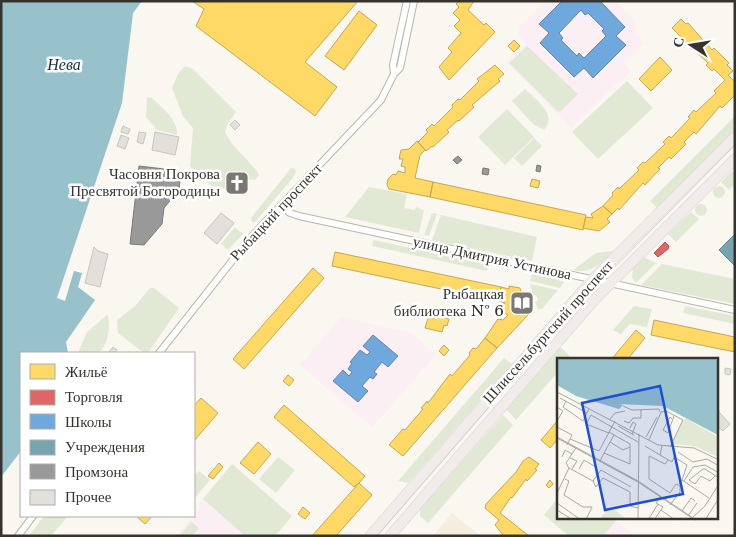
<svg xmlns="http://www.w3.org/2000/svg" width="736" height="537" viewBox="0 0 736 537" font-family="'Libre Baskerville',serif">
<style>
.built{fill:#f5eedf}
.education{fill:#fbeff4}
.green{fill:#e1e9d4}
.water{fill:#97c1cb}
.homes{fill:#ffd966;stroke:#c3a755}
.shops{fill:#e06666;stroke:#ad5755}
.schools{fill:#6fa8dc;stroke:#5e85a8;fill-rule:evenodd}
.public{fill:#76a5af;stroke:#638388}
.industry{fill:#999;stroke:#7b7a79}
.building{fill:#e3e0db;stroke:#c8c5c0}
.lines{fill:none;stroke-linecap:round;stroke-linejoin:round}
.minor-casing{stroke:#b9b6b1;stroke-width:8}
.primary-casing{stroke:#d5d3d0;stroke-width:11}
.minor{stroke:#fefefd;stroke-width:6}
.primary{stroke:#f1ebe9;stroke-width:10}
.tram{stroke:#cfcecc;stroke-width:1}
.labels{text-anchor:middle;stroke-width:5;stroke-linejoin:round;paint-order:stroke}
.poi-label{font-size:15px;fill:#36332e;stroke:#fff;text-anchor:end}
.street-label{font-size:15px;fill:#36332e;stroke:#fff}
.water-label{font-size:16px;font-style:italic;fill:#13333a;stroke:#fff}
.inset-river{fill:none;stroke:#97c1cb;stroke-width:2.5}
.inset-road{fill:none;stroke:#aca9a2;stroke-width:1}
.view{fill:#1d4ed8;fill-opacity:0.15;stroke:#1d4ed8;stroke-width:2.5}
.inset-edge{fill:none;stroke:#36332e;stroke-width:2.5}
</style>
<rect width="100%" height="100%" fill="#faf7f0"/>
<path class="built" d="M 452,513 L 480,536 L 433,536 Z"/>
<path class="education" d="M 545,1 L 615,1 L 635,20 L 635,33 L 645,43 L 624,64 L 631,71 L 571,128 L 507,63 L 526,43 L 518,35 L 520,26 Z
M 341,317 L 412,333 L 436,354 L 372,428 L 300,365 Z
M 232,464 L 292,516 L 275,536 L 176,536 L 201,507 L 198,504 Z
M 558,498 L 558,518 L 613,518 L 635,536 L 569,536 L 544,515 Z"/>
<path class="green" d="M 527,46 L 578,94 L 561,111 L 558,112 L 509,63 Z
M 185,66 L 193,69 L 236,112 L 228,123 L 225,132 C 233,150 250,159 259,175 L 255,180 L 247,179 L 245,175 L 235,171 L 231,173 L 227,189 C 210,189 201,178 190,166 L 193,128 L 183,116 L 172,88 L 178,74 Z
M 627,81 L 653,108 L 598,159 L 572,132 Z
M 525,89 C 536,100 558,114 544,130 L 533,124 L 512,101 Z
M 147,97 L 152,98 C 162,108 178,119 177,135 L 157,130 L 146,117 Z
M 507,109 L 534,137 L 505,165 L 478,137 Z
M 735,116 L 735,130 L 657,208 L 650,201 Z
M 534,138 L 542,146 L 522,166 L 514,158 Z
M 291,168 L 295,169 L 296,172 L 292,179 L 255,222 L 252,222 L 251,218 Z
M 732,171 L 735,174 L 735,184 L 729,190 L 721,182 Z
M713 192a6 6 0 1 1 12 0a6 6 0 1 1-12 0Z
M 369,187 L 407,194 L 404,208 L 415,210 L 416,207 L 424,210 L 419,233 L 345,217 Z
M695 210a6 6 0 1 1 12 0a6 6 0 1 1-12 0Z
M 691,212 L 699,219 L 676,242 L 668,234 Z
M 432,213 L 437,214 L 429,236 L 424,235 Z
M 441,215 L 537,237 L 532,261 L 432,240 Z
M 235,227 L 243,234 L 228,250 L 221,244 Z
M 373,240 L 488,264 L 487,271 L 372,246 Z
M 613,251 C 601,264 592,274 573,270 L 596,253 Z
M 643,257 L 656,263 L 636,283 L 632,278 L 633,267 Z
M 662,264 L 735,279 L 735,304 L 641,285 Z
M 532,274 L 561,280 L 564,282 L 560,288 L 530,281 Z
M 530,284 L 558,290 L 542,309 L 538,309 L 535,302 L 538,300 L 536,295 L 533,296 Z
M 150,288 L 154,288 L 179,308 L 148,353 L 144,353 L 118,333 L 117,320 L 135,306 Z
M 634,306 L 652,309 L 647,327 L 630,324 L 621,334 L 613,330 Z
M 685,306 L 735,316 L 735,324 L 683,313 Z
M 108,314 C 110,330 109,341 99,353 L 78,353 L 87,332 Z
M 560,347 L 571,357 L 569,359 L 558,360 L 558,372 L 516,420 L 506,409 Z
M 504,358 L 512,364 L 408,483 L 398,481 Z
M 503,415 L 513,425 L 428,523 L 420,516 L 420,509 Z
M 278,457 L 295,470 L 276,493 L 259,479 Z
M 232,464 L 292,516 L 275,536 L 245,536 L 203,499 Z
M 199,471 L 210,480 L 194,499 L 194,477 Z
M 558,498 L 558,518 L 613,518 L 616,521 L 603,536 L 569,536 L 544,515 Z
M 44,516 L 68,516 L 51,536 L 29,536 Z
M 191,521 L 199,528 L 192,536 L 180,536 Z"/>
<path class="water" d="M 1,1 L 142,1 L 133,13 L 122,103 L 57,298 L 65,301 L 74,271 L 82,273 L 78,287 L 95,300 L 66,342 L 68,353 L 21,353 L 21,451 L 1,477 Z"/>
<path class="homes" d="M 192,1 L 358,1 L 305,62 L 337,87 L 315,116 L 196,26 L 204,9 Z
M 459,1 L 474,1 L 468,10 L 484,25 L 486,23 L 495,32 L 449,80 L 439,67 L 452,52 L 448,48 L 461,33 L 454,26 L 460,20 L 453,13 L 459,7 L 456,4 Z
M 359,11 L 377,25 L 344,70 L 325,56 Z
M 681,19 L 686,24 L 688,23 L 712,50 L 714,48 L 729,63 L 727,65 L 733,71 L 728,75 L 735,82 L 735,95 L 722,108 L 720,106 L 696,134 L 694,132 L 684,142 L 686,144 L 671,159 L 669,157 L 658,168 L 660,169 L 645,185 L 643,183 L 619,210 L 618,208 L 612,214 L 603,206 L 613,195 L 612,193 L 618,187 L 619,189 L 639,170 L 637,168 L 643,162 L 645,163 L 665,144 L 663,142 L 669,136 L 671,138 L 690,118 L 688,117 L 694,110 L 696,112 L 716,93 L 714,91 L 725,80 L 714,69 L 712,71 L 706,65 L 708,63 L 688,44 L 687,45 L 681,39 L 682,38 L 672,28 Z
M 514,40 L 520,46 L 514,52 L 508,46 Z
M 660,57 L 672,70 L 651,91 L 639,79 Z
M 495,65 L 504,74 L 498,79 L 500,81 L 472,105 L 474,107 L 459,121 L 458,120 L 447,130 L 449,132 L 433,147 L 432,146 L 426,151 L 418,142 L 428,132 L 426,130 L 432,124 L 434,126 L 453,107 L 452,105 L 458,99 L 460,100 L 479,81 L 477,79 Z
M 417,141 L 425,150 L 420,155 L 415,178 L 433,182 L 430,197 L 389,189 L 387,185 L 388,179 L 393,174 L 396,175 L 398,171 L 405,173 L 405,167 L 401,166 L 403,159 L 399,159 L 401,150 L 409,149 Z
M 532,179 L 540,181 L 538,188 L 530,186 Z
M 433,182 L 586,215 L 583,230 L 430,197 Z
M 603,206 L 612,214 L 607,219 L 610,222 L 599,231 L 583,228 L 586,217 L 593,218 L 591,214 Z
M 335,252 L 501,287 L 498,301 L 332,266 Z
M 313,268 L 324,278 L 244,369 L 233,359 Z
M 509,286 L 520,288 L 528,315 L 497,348 L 485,338 L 498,319 L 503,320 L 508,315 L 506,314 L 502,304 L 505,303 L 498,301 L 501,287 L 509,289 Z
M 435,316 L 449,319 L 447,326 L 444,325 L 442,332 L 425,328 L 428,318 L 434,319 Z
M 654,320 L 735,337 L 735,352 L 651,335 Z
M 636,330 L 645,338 L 627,360 L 611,360 Z
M 485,338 L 497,348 L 403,456 L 389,445 L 403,429 L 405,430 L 423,409 L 421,408 L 427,401 L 428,403 L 450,374 L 452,376 L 470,355 L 469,353 L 473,348 L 476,349 Z
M 444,345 L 449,350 L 444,356 L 439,351 Z
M 288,375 L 294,380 L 289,386 L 283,381 Z
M 201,398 L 218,413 L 194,441 L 194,406 Z
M 284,405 L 365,476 L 359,483 L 354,487 L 274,417 Z
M 558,420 L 558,439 L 550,448 L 541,440 Z
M 258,442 L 271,454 L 254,474 L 240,463 Z
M 529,457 L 539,464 L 535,469 L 537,470 L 527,481 L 526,479 L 512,498 L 511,497 L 500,513 L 529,536 L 504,536 L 495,525 L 499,520 L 485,508 L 486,504 L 516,472 L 523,461 Z
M 219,463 L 223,467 L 213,479 L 208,476 Z
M 550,480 L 553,484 L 549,488 L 546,485 Z
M 359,483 L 372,495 L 336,536 L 312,536 Z
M 303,507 L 310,513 L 305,519 L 298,514 Z
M 136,516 L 152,516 L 145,524 Z"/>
<path class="shops" d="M 665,242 L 669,246 L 668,249 L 658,257 L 654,253 Z"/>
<path class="schools" d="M 562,1 L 600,1 L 625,27 L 616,36 L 626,45 L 593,78 L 584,68 L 574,77 L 540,43 L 549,33 L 539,24 ZM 581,10 L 585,15 L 588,13 L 604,29 L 602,31 L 606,36 L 584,58 L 579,53 L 577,56 L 561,40 L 563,38 L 559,33 Z
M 373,335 L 398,356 L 388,367 L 382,362 L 374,372 L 377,374 L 373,379 L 370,377 L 362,386 L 368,391 L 358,402 L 333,381 L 343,370 L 349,376 L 352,372 L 348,369 L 352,363 L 350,362 L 360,350 L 367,355 L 370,352 L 363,346 Z"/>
<path class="public" d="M 234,175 L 242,176 L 240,191 L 231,189 Z
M 735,234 L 735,266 L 719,250 Z"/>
<path class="industry" d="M 458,156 L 462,160 L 457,164 L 453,160 Z
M 537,165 L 541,166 L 540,172 L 536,171 Z
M 139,166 L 181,171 L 179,190 L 164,208 L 162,224 L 144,245 L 130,244 Z
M 483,168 L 489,169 L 488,175 L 482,174 Z"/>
<path class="building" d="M 235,120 L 240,125 L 235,130 L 230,125 Z
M 123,126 L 130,129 L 128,134 L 121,132 Z
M 139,132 L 146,133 L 143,144 L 137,142 Z
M 155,132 L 179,137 L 175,155 L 152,150 Z
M 121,135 L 129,138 L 125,149 L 117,146 Z
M 221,213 L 234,223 L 217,244 L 204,233 Z
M 94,247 L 98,251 L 108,254 L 100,287 L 85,283 Z
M 113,347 L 117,350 L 115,353 L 110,353 L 109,352 Z
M 725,368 L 731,369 L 730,375 L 725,374 Z
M 718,411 L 730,424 L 723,431 L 717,426 Z"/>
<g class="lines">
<g class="minor-casing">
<path id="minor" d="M 394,74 L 393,65 L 407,1
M 281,205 L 290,213 L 299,216 L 735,310
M 159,353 L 251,237 L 381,100 L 394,74 L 400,68 L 414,1
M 18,536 L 33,516"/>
</g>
<g class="primary-casing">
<path id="primary" d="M 370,536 L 592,280 L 735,137
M 390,536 L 596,298 L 735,159"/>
</g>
<use href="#minor" class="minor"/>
<use href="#primary" class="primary"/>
<path class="tram" d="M 377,536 L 584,298 L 735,145"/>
</g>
<defs>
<g id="church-square" transform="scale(1.25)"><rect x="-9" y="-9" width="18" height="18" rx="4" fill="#7b7872" stroke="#fff"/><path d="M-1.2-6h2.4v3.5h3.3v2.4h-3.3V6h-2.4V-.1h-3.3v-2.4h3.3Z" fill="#fff"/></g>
<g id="library-square" transform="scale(1.25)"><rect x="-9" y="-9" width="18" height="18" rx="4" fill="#7b7872" stroke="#fff"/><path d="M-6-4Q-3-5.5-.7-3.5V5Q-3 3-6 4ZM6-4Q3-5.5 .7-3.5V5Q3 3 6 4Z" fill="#fff"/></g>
</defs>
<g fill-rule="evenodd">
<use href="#church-square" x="237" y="183"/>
<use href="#library-square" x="522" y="303"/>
</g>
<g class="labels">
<g class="poi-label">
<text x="220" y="179">Часовня Покрова<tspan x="220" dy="17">Пресвятой Богородицы</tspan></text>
<text x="504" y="299">Рыбацкая<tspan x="504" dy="17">библиотека № 6</tspan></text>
</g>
<g class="street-label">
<text transform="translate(276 212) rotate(-47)" y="5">Рыбацкий проспект</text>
<text transform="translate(492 258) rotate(12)" y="5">улица Дмитрия Устинова</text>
<text transform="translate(548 332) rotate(-48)" y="5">Шлиссельбургский проспект</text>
</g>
<g class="water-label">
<text x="64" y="70">Нева</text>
</g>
</g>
<g transform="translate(557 358)">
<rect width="161" height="161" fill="#faf7f0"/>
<path d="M 128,60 L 161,79 L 161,99 L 137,88 L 114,86 ZM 51,150 L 59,153 L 69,161 L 43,161 Z" fill="#e1e9d4"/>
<path d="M 0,0 L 157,0 L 161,3 L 161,77 L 106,48 L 62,46 L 66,47 L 62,51 L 19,38 L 0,27 Z" fill="#97c1cb"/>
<path class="inset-river" d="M 87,0 L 162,54"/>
<path class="inset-road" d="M 0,34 L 101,87 L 137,90 L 162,102M 3,40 L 30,55M 9,43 L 6,49 L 26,63 L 32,51M 66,48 L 75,52 L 102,51 L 103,54M 0,49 L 6,53 L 0,63M 53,61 L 58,55 L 68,53M 115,61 L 113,59 L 106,72 L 111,75 L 117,58M 67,63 L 72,65 L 76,60 L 84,60 L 84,52M 61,68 L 77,77M 0,69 L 15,77 L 10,87M 73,70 L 76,64 L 79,66 L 75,76M 52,75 L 29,66 L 34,57 L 81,84M 0,79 L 81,123 L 139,162M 89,79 L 100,59M 0,80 L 81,124 L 138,162M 13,81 L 42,93 L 58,63M 92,82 L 104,54 L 109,53 L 126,62 L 113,89M 53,84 L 66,92 L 73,89M 88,88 L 103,97 L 105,88M 121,94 L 136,104 L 150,101 L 162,108M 47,95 L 57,77M 103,97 L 115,104 L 117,99 L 130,107 L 125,122M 92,98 L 92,121 L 113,135 L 119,126 L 123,128 L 123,134 L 113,147M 92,98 L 108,106 L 111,102M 5,99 L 8,92 L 15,96M 13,100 L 20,103 L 15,111M 43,103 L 47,95 L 73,106 L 73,86 L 52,74M 12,110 L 9,105 L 19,90M 22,111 L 27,102 L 39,109M 158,118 L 153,123 L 144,118 L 138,126 L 132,122 L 146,111 L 148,111 L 162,120M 8,121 L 12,123 L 7,137 L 26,149 L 35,149 L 29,162M 36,123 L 39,129 L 46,120 L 73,134 L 73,148 L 81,150M 127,123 L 136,109 L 148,107 L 162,115M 122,126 L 125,122 L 152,140M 0,135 L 12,110 L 36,123 L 44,112 L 74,129M 0,145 L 24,162M 0,152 L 16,162M 104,152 L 118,162M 125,153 L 134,140 L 138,143M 131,158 L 140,145M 135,160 L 148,148 L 162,126M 81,162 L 82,76M 91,162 L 101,146M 97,162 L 106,149 L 99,145 L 104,138M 148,162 L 162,140"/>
<path class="view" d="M 103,28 L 126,136 L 48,152 L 25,45 Z"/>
<rect width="161" height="161" class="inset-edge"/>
</g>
<rect width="736" height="537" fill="none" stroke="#36332e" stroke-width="5"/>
<rect x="20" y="352" width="175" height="165" fill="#ffffff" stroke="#afadab"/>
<rect x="30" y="364" width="25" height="15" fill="#ffd966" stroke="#afadab"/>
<text x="65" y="377" font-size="15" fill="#36332e">Жильё</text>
<rect x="30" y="390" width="25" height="15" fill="#e06666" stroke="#afadab"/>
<text x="65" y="402" font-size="15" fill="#36332e">Торговля</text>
<rect x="30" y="414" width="25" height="15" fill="#6fa8dc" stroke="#afadab"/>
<text x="65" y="427" font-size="15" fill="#36332e">Школы</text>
<rect x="30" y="440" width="25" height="15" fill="#76a5af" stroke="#afadab"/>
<text x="65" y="452" font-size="15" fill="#36332e">Учреждения</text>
<rect x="30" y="464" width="25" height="15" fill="#999999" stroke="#afadab"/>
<text x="65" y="477" font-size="15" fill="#36332e">Промзона</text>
<rect x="30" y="490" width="25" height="15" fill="#e3e0db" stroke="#afadab"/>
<text x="65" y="502" font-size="15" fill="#36332e">Прочее</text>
<g transform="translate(691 45) rotate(282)" stroke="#ffffff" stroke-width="4" paint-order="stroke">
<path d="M0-4L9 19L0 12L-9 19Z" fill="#36332e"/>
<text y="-8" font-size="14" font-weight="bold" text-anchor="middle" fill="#36332e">С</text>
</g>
</svg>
